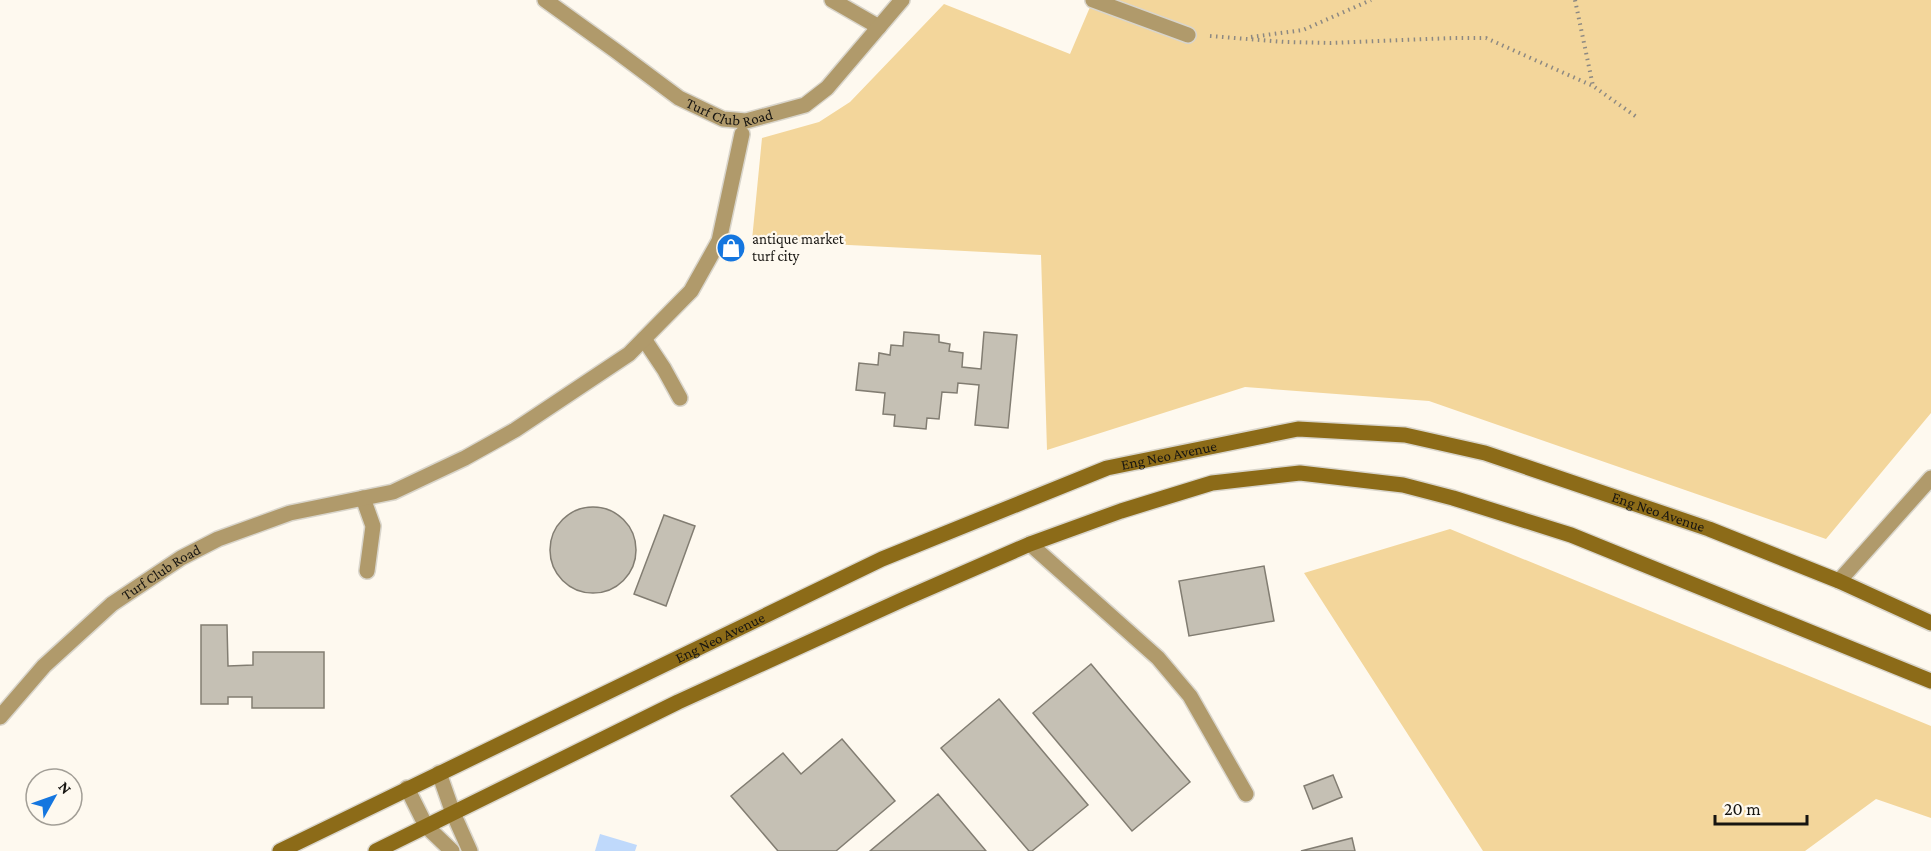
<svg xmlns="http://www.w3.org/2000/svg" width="1931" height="851" viewBox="0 0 1931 851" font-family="'Crimson Pro',serif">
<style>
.green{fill:#f3d69b}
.water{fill:#bfd9fb}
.building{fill:#c5c0b4;stroke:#827d72;stroke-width:1.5}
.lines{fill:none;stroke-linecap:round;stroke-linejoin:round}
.service-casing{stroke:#d9d5cb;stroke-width:18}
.minor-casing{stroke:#d9d5cb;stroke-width:18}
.secondary-casing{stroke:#d9d5cb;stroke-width:18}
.path{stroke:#8d8982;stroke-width:4;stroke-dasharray:1.5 4.5;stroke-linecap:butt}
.service{stroke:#b09a6b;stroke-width:15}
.minor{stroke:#b09a6b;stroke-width:15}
.secondary{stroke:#8c6b18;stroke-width:15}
.labels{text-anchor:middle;stroke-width:4.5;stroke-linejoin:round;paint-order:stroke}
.street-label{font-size:15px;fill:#171511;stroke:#fef9ef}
.poi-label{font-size:15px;fill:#171511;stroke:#fef9ef;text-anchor:start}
</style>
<rect width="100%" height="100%" fill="#fef9ef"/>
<path class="green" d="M 1093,0 L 1931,0 L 1931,413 L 1826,539 L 1429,401 L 1245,387 L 1047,450 L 1041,255 L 752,240 L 762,138 L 819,122 L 850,102 L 944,4 L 1070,54 Z
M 1450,529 L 1931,726 L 1931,818 L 1876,799 L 1805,851 L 1483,851 L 1304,573 Z"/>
<path class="water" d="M 600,834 L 637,845 L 635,851 L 595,851 Z"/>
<path class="building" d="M 904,332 L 939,335 L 939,342 L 950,344 L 949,351 L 963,353 L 962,367 L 981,369 L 984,332 L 1017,335 L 1008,428 L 975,425 L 979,385 L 958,383 L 957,393 L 942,392 L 939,419 L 927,418 L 926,429 L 894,426 L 895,415 L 883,414 L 885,393 L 856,390 L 859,363 L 878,365 L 879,353 L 890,355 L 891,345 L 903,346 Z
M550 550a43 43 0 1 1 86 0a43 43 0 1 1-86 0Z
M 664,515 L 695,526 L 666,606 L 634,594 Z
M 1264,566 L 1274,621 L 1189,636 L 1179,581 Z
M 201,625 L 227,625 L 228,666 L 253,665 L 253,652 L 324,652 L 324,708 L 252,708 L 252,697 L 228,697 L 228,704 L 201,704 Z
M 1091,664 L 1190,782 L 1132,831 L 1033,713 Z
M 999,699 L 1088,805 L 1032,851 L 1029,851 L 941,748 Z
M 842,739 L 895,801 L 836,851 L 778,851 L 731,796 L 783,753 L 801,774 Z
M 1333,775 L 1342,797 L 1313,809 L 1304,786 Z
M 938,794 L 986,851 L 870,851 Z
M 1352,838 L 1355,851 L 1301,851 Z"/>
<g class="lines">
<g class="service-casing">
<path id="service" d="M 832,0 L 879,27
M 1093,0 L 1188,35
M 1839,581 L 1931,478"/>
</g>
<g class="minor-casing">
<g id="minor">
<path id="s1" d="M 545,0 L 616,51 L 679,98 L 723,119 L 746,121 L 805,105 L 827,88 L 902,0"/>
<path d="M 644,339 L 664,369 L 680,398"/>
<path d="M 363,498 L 373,526 L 367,571"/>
<path d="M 1030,544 L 1158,658 L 1190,696 L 1246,794"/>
<path id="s2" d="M 0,717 L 44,666 L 112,604 L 181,558 L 218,539 L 290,513 L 393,492 L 465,458 L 515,430 L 629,354 L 691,291 L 719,241 L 742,134"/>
<path d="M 439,773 L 453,813 L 470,851"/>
<path d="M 407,788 L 426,826 L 452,851"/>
</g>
</g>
<g class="secondary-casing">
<g id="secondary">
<path id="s3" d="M 280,851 L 882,559 L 1107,468 L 1298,429 L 1405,435 L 1485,453 L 1709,529 L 1839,581 L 1931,623"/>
<path d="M 376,851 L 678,702 L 904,599 L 1030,544 L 1121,511 L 1212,483 L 1300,473 L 1403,485 L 1453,498 L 1571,535 L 1931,681"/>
</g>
</g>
<path class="path" d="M 1575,0 L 1593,86
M 1210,36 L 1285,42 L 1331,43 L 1453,38 L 1486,38 L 1593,86 L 1638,118
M 1251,37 L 1303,30 L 1371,0"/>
<use href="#service" class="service"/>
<use href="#minor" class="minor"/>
<use href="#secondary" class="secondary"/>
</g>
<defs>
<g id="shop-disc" transform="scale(1.5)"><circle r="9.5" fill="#1576df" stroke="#fef9ef"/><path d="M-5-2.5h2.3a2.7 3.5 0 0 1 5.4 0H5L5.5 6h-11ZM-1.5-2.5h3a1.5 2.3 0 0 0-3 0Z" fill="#fff"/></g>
</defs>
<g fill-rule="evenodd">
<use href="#shop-disc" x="731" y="248"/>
</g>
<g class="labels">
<g class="street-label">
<text dy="5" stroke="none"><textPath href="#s1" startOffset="220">Turf Club Road</textPath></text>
<text dy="5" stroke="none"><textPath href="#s3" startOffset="975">Eng Neo Avenue</textPath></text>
<text dy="5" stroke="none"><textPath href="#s3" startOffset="1479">Eng Neo Avenue</textPath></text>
<text dy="5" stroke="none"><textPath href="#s2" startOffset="218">Turf Club Road</textPath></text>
<text dy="5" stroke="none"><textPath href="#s3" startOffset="489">Eng Neo Avenue</textPath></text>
</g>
<g class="poi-label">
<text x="752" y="244">antique market<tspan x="752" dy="17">turf city</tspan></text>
</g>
</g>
<g transform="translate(54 797) rotate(50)"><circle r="28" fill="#fef9ef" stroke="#a29e96" stroke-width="1.5"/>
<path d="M0-4.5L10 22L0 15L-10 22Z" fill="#1576df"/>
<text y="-9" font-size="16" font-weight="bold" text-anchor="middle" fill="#171511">N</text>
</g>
<path d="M1715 815v9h92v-9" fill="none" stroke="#171511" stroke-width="3"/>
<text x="1724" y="815" font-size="18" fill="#171511" stroke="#fef9ef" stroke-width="4.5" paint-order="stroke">20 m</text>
</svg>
